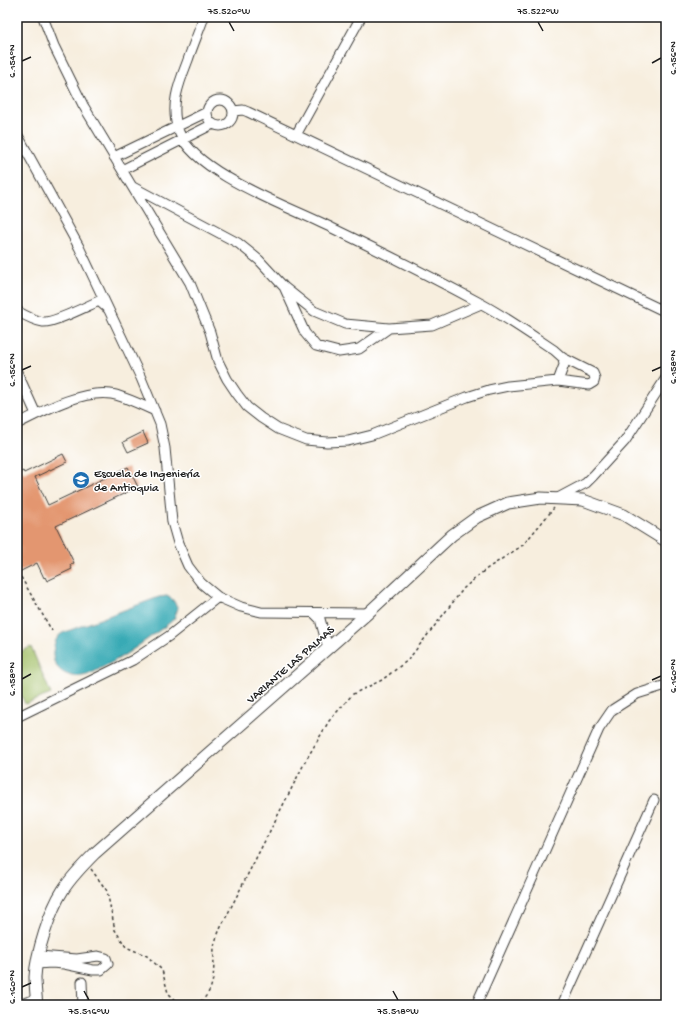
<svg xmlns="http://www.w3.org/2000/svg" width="683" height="1022" viewBox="0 0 683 1022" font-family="'Gochi Hand',sans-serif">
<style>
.green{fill:#a3c068;stroke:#606e42}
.water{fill:#39aab5;stroke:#2a6368}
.building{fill:#e39670}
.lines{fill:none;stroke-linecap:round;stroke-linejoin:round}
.minor-casing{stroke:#3d3c39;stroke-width:11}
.major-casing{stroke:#3d3c39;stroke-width:13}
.path{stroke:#3d3c39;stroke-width:1.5;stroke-dasharray:3 3;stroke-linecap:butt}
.minor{stroke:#fff;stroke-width:9}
.major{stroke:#fff;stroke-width:11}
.ticks{fill:none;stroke:#1c1c1c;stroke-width:1.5}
.labels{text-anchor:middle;stroke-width:3;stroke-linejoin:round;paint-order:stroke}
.poi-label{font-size:12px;fill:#1c1c1c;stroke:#fff;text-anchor:start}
.street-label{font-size:12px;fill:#1c1c1c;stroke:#fff}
.neatline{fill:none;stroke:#1c1c1c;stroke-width:1.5}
.ticks-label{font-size:10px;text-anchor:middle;fill:#1c1c1c}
</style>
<rect width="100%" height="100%" fill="#fff"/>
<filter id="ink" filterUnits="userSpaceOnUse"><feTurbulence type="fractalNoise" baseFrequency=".025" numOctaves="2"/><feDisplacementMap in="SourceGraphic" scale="8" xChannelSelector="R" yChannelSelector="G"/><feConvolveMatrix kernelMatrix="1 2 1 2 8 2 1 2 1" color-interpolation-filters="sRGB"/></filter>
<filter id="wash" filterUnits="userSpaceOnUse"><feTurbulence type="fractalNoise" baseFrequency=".012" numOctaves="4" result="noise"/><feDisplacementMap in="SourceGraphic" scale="16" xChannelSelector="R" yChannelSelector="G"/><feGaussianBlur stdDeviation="0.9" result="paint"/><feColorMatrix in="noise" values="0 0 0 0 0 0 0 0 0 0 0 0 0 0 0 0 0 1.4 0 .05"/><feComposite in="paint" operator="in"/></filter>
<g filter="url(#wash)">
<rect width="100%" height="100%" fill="#f7eede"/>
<path class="green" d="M 31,647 L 51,694 L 25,704 L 17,685 L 17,653 Z"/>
<path class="water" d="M 167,596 L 173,600 L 178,608 L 174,619 L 167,625 C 146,640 126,656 103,667 C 98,670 92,673 87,675 C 70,680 52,671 53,652 C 54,647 54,642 58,637 C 59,635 62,633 65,632 L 159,597 Z"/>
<g id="blocks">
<path class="building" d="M 143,432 L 148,443 L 128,452 L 123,442 Z
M 63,454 L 67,462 L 35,477 L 48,505 L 128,467 L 138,487 L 56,526 L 74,563 L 70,565 L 72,569 L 47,581 L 45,577 L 44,578 L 37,563 L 17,573 L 17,474 L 23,471 L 24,473 Z"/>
</g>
</g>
<g filter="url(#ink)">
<use href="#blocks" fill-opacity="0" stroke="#3d3c39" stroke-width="1"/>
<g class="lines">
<g class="minor-casing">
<path id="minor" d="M 43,17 L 54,46 L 83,105 L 190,283 L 210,332 L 218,361 L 227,379 L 237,394 L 247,407 L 261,418 L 278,429 L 306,440 L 327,442 L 348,441 L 372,435 L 467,397 L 489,390 L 508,386 L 558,381 L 589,385 L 594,382 L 595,378 L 593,373 L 563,358 L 554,350 C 530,334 506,317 480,303 C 432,277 382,252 332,228 C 293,208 195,174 179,132 C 169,107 179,83 188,60 C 193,45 199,31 204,17
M207 113a13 13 0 1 1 26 0a13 13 0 1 1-26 0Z
M 233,111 L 243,110 L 248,112 L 666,312
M 17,134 L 79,247 L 141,378 L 160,424 L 165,448 L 172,522 L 178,543 L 188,566 L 201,583 L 218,597 L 241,607 L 261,612 L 368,613
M 296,135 L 361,17
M 114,157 L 207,112
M 122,170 L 213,124
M 133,187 L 238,243 L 259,260 L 284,287 L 314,311 L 345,324 L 389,328 L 432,325 L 481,304
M 285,289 L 305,333 L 316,346 L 339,352 L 359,349 L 389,328
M 17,311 C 24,315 35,321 43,322 C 54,323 87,306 99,301 L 107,308
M 17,372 L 36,414
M 558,381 L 564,365 L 563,358
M 17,424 C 43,411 81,390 111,394 C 121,395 144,406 155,411
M 556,499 L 586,483 L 594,475 L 625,441 L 666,378
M 314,613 L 320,619 L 328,648
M 17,717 L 133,660 L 169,636 L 218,597
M 37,964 L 51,963 L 64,964 L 93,970 L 101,970 L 108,964 L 106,958 L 98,956 L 77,959 L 39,956
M 82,982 L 83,1005
M 18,1005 L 36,999
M 476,1005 L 599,729 L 612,710 L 637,694 L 666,685
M 562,1005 L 654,800"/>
</g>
<g class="major-casing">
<path id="major" d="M 37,1005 C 36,996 35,987 35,977 C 36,954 50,910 63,890 C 72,876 83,865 95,853 L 368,613 L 452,535 L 477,517 L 508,503 L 541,498 L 583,500 L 624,515 L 666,541"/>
</g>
<path class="path" d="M 18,572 L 52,631
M 91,869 L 107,891 L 115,930 L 126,947 L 147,956 L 162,970 L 168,993 L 181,1005
M 195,1005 C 218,993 213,968 214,947 C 215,941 218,934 220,929 L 306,760 L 329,721 L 353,694 L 382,680 L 408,660 L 464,588 L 485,570 L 523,545 L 554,508"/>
<use href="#minor" class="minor"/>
<use href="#major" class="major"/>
</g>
</g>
<path class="ticks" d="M 229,22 L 234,31M 538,22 L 543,31M 22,61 L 31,57M 652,63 L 661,58M 22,370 L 31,366M 652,371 L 661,367M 22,679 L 31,674M 652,680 L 661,676M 22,987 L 31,983M 84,991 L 89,1000M 393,991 L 398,1000"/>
<defs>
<g id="university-disc" transform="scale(0.9)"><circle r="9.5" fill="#1f6fb2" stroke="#fff"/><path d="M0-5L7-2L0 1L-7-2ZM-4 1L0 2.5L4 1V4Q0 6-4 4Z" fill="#fff"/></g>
</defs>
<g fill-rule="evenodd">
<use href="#university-disc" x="81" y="480"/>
</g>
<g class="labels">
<g class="poi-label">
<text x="94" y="477">Escuela de Ingeniería<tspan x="94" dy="14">de Antioquia</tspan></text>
</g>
<g class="street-label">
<text transform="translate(290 664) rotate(-41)" y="4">VARIANTE LAS PALMAS</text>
</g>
</g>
<rect width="683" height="1022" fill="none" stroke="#fff" stroke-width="44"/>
<rect x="22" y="22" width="639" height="978" class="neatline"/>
<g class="ticks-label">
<text x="229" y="14">75.520°W</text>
<text x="538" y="14">75.522°W</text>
<text transform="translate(672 58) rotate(-90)" y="4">6.156°N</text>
<text transform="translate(11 61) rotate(-90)" y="4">6.154°N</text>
<text transform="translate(672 367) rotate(-90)" y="4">6.158°N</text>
<text transform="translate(11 370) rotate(-90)" y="4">6.156°N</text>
<text transform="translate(672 676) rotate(-90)" y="4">6.160°N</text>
<text transform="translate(11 679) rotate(-90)" y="4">6.158°N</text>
<text transform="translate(11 987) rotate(-90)" y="4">6.160°N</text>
<text x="89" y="1014">75.516°W</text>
<text x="398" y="1014">75.518°W</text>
</g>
</svg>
